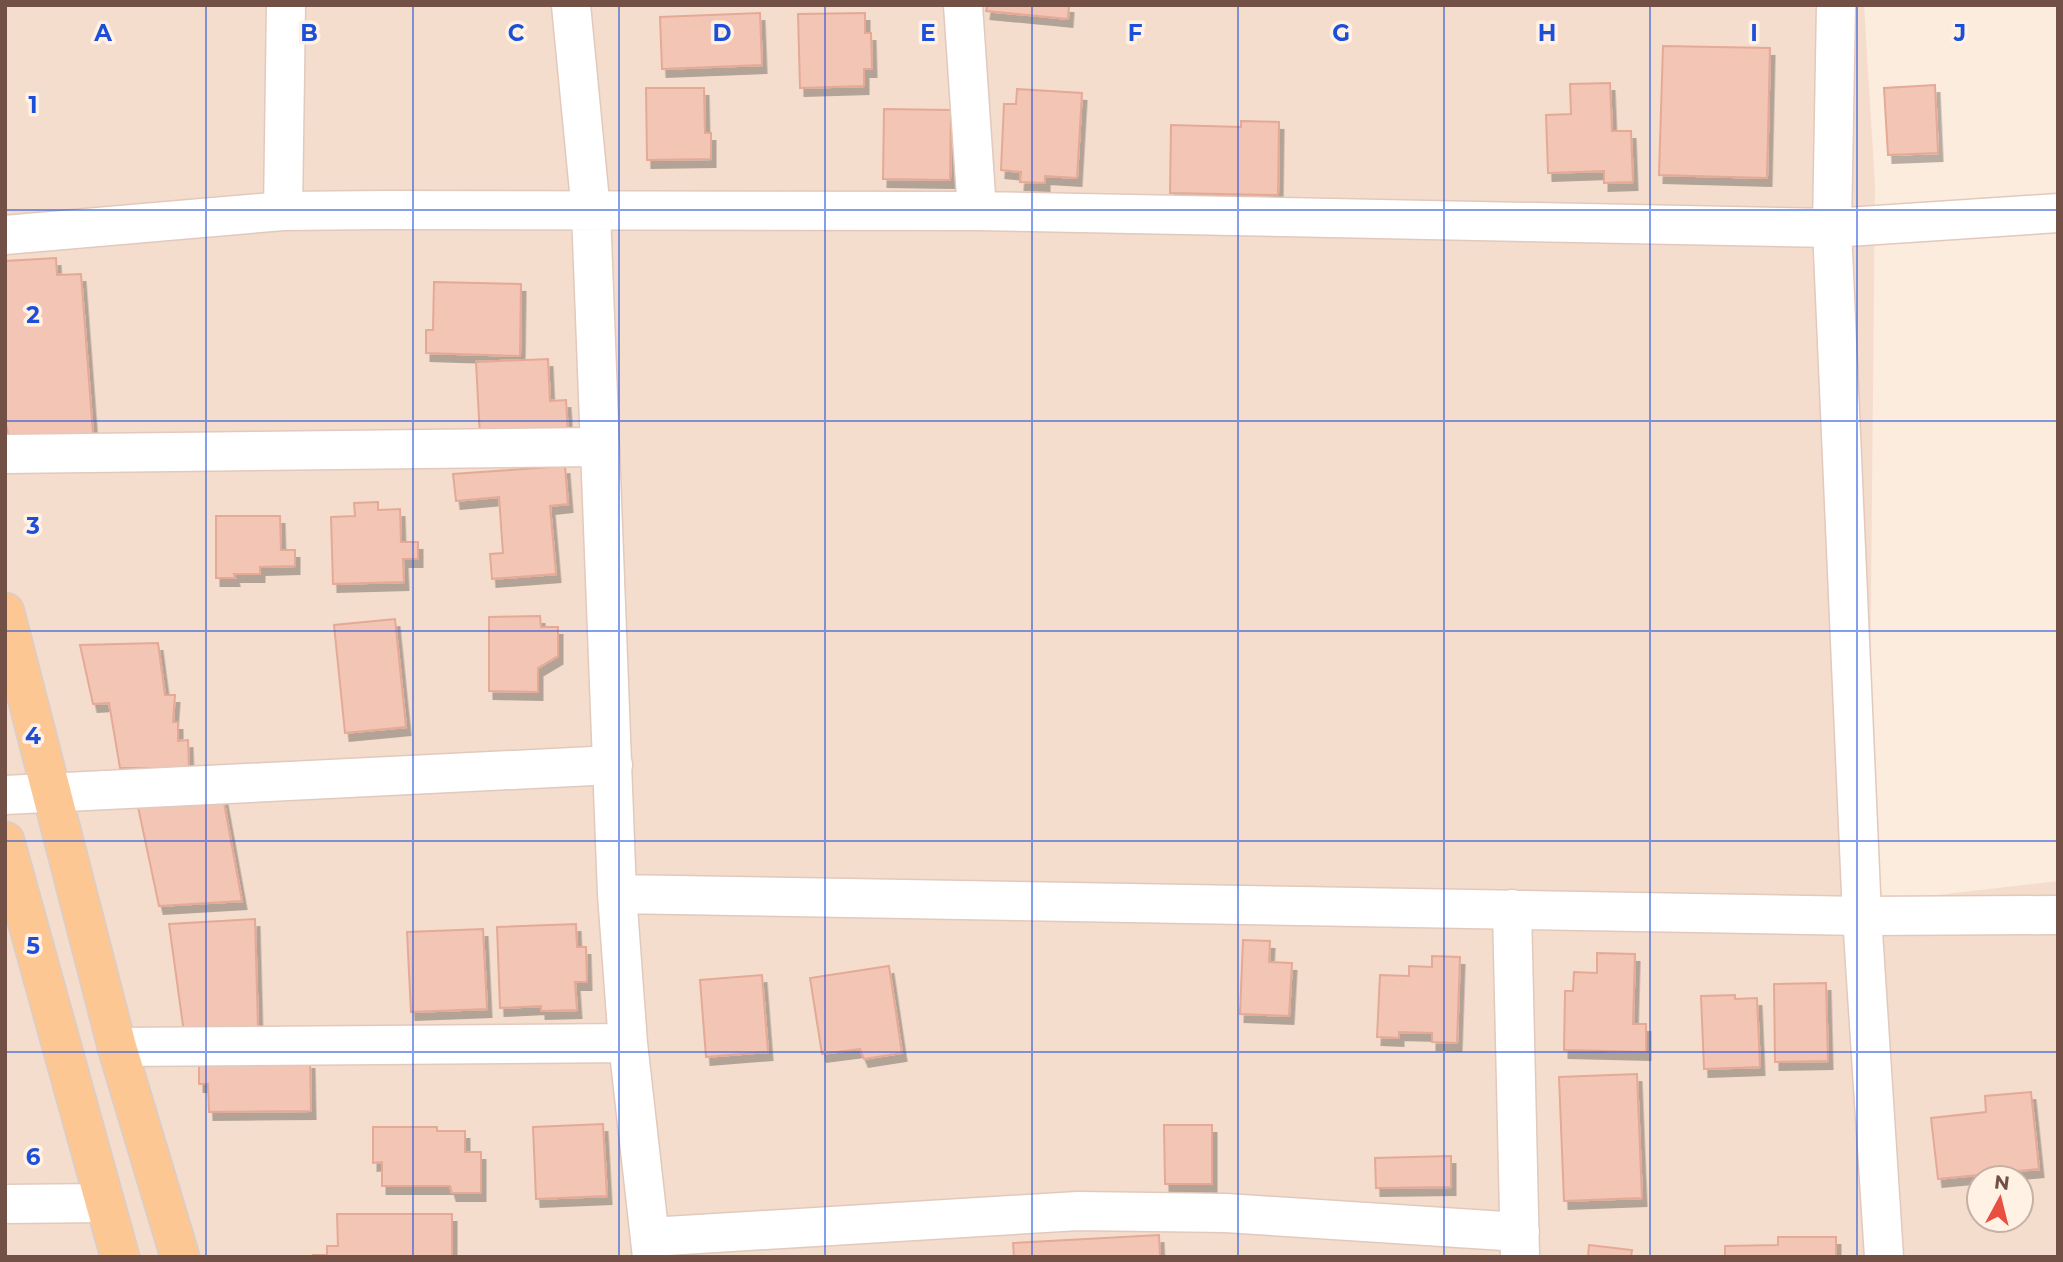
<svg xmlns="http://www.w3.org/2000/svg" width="2063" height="1262" viewBox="0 0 2063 1262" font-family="Montserrat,sans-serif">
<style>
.residential{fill:#f4ddcd;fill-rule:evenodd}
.building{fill:#f2c5b5;stroke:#e5a996;stroke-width:2;filter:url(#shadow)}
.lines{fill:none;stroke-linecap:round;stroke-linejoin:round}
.minor-casing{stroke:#e2c9bd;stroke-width:41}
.major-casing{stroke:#d8cecb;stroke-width:41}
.minor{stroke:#fff;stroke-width:38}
.major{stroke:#fdc794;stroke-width:38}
.grid{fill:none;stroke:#1d4ed8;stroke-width:2;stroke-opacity:0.55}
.grid-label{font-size:23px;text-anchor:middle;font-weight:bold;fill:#1d4ed8;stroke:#fff1e4;stroke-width:7;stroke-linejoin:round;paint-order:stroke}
</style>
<defs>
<filter id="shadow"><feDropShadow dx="4.5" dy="8" stdDeviation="0" flood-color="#0004"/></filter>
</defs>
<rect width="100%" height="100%" fill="#fcecde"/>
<path class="residential" d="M 5,5 L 1864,5 L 1875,185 L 1868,903 L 2058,881 L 2058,1257 L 5,1257 ZM 1979,1178 L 2021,1178 L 2021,1220 L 1979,1220 Z"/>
<path class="building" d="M 987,5 L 1069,5 L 1068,19 L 986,11 Z
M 760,13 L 762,65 L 662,69 L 660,17 Z
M 865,13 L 865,33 L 871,33 L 872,69 L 864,69 L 864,86 L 800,88 L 798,14 Z
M 1663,46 L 1770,48 L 1767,178 L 1659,175 Z
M 1610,83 L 1612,131 L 1631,131 L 1633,182 L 1604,183 L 1604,171 L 1548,173 L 1546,115 L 1571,114 L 1570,84 Z
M 1935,85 L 1938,153 L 1888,155 L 1884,88 Z
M 646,88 L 704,88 L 705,133 L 711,133 L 711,159 L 647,160 Z
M 1017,89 L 1082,93 L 1077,178 L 1045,176 L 1045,183 L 1020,182 L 1021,172 L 1001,170 L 1004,104 L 1016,104 Z
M 884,109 L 951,110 L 950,180 L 883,179 Z
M 1241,121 L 1279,122 L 1278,195 L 1170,193 L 1171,125 L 1241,127 Z
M 56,258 L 57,275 L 81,274 L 93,434 L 9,439 L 5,419 L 5,261 Z
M 434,282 L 521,284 L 520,356 L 426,353 L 426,330 L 433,330 Z
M 548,359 L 550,401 L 566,400 L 568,433 L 480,437 L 476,362 Z
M 565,466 L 568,504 L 550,506 L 556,574 L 492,579 L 490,554 L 503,553 L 499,497 L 456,501 L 453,474 Z
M 378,502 L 378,510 L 400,509 L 401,542 L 418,542 L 418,559 L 403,559 L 404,582 L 333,584 L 331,517 L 355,516 L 354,503 Z
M 216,516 L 280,516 L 281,550 L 295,550 L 295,566 L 260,567 L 260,574 L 234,574 L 235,578 L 216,578 Z
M 540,616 L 541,627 L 558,627 L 558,656 L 538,668 L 538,692 L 489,691 L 489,617 Z
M 395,619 L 406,727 L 345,733 L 334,625 Z
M 158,643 L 165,695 L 175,695 L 173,722 L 178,722 L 178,741 L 188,740 L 189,768 L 120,768 L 109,703 L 93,704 L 80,645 Z
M 223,797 L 242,901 L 159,906 L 137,802 Z
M 255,919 L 258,1029 L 184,1033 L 169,924 Z
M 576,924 L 577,947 L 586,947 L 587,982 L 575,982 L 577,1010 L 541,1011 L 541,1006 L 500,1008 L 497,927 Z
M 483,929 L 487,1009 L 411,1012 L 407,932 Z
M 1243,940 L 1270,941 L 1269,962 L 1292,963 L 1289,1016 L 1240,1014 Z
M 1597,953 L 1635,954 L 1633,1024 L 1646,1024 L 1646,1052 L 1564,1050 L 1565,991 L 1573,991 L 1574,972 L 1597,973 Z
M 1432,956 L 1460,957 L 1457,1043 L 1432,1042 L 1432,1033 L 1399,1032 L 1399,1038 L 1377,1037 L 1380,975 L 1409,976 L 1409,966 L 1432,967 Z
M 889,966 L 902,1053 L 864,1059 L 860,1049 L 822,1054 L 810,978 Z
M 762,975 L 768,1052 L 706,1057 L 700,980 Z
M 1826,983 L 1828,1061 L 1775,1062 L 1774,984 Z
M 1735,995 L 1735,999 L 1757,998 L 1760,1067 L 1704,1069 L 1701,996 Z
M 310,1061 L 311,1111 L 209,1112 L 208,1084 L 199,1084 L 199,1062 Z
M 1637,1074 L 1642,1198 L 1564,1201 L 1559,1077 Z
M 2031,1092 L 2039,1169 L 1938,1179 L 1931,1118 L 1986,1112 L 1985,1096 Z
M 603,1124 L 607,1196 L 536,1199 L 533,1127 Z
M 1164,1125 L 1212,1125 L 1212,1184 L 1165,1184 Z
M 373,1127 L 437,1127 L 437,1131 L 465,1131 L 465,1152 L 481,1152 L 481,1193 L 452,1193 L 450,1186 L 382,1186 L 382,1162 L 373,1163 Z
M 1451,1156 L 1451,1187 L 1376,1188 L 1375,1158 Z
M 337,1214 L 452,1214 L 452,1257 L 313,1257 L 313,1255 L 327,1255 L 327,1246 L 338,1246 Z
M 1159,1235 L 1160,1257 L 1014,1257 L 1013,1243 Z
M 1778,1237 L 1836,1237 L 1836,1257 L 1725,1257 L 1725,1246 L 1778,1245 Z
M 1589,1245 L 1632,1250 L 1631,1257 L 1588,1257 Z"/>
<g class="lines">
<g class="minor-casing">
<path id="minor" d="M 571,5 L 591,212 L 617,894 L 628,1043 L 652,1257
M 963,5 L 977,211
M 283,211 L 286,5
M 5,235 L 283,211 L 384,210 L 977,211 L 1832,228 L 1836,5
M 5,454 L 599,447
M 5,795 L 613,765
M 617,894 L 1862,916 L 2058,915
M 1512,909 L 1520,1257
M 117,1047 L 628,1043
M 5,1204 L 104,1203
M 650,1237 L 1078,1211 L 1226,1213 L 1520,1232
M 1884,1257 L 1862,916 L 1832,228 L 2058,213"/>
</g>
<g class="major-casing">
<path id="major" d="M 5,612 L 117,1047 L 180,1257
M 5,841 L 120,1257"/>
</g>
<use href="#minor" class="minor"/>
<use href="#major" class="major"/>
</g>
<path class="grid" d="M 206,5 L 206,1257M 413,5 L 413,1257M 619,5 L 619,1257M 825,5 L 825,1257M 1032,5 L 1032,1257M 1238,5 L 1238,1257M 1444,5 L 1444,1257M 1650,5 L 1650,1257M 1857,5 L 1857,1257M 5,210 L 2058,210M 5,421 L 2058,421M 5,631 L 2058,631M 5,841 L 2058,841M 5,1052 L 2058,1052"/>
<g class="grid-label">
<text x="103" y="41">A</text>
<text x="309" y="41">B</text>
<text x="516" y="41">C</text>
<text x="722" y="41">D</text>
<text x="928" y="41">E</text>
<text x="1135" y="41">F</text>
<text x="1341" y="41">G</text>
<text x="1547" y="41">H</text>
<text x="1754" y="41">I</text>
<text x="1960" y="41">J</text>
<text x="33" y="113">1</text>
<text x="33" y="323">2</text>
<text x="33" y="534">3</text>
<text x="33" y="744">4</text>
<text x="33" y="954">5</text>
<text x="33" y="1165">6</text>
</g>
<rect width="2063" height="1262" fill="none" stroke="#725046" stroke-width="14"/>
<g transform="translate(2000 1199) rotate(7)"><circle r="33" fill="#fff1e4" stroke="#c7b1a5" stroke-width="2"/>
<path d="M0-5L12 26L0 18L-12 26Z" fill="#ea4e40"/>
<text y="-10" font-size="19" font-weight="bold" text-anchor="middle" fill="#725046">N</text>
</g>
</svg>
